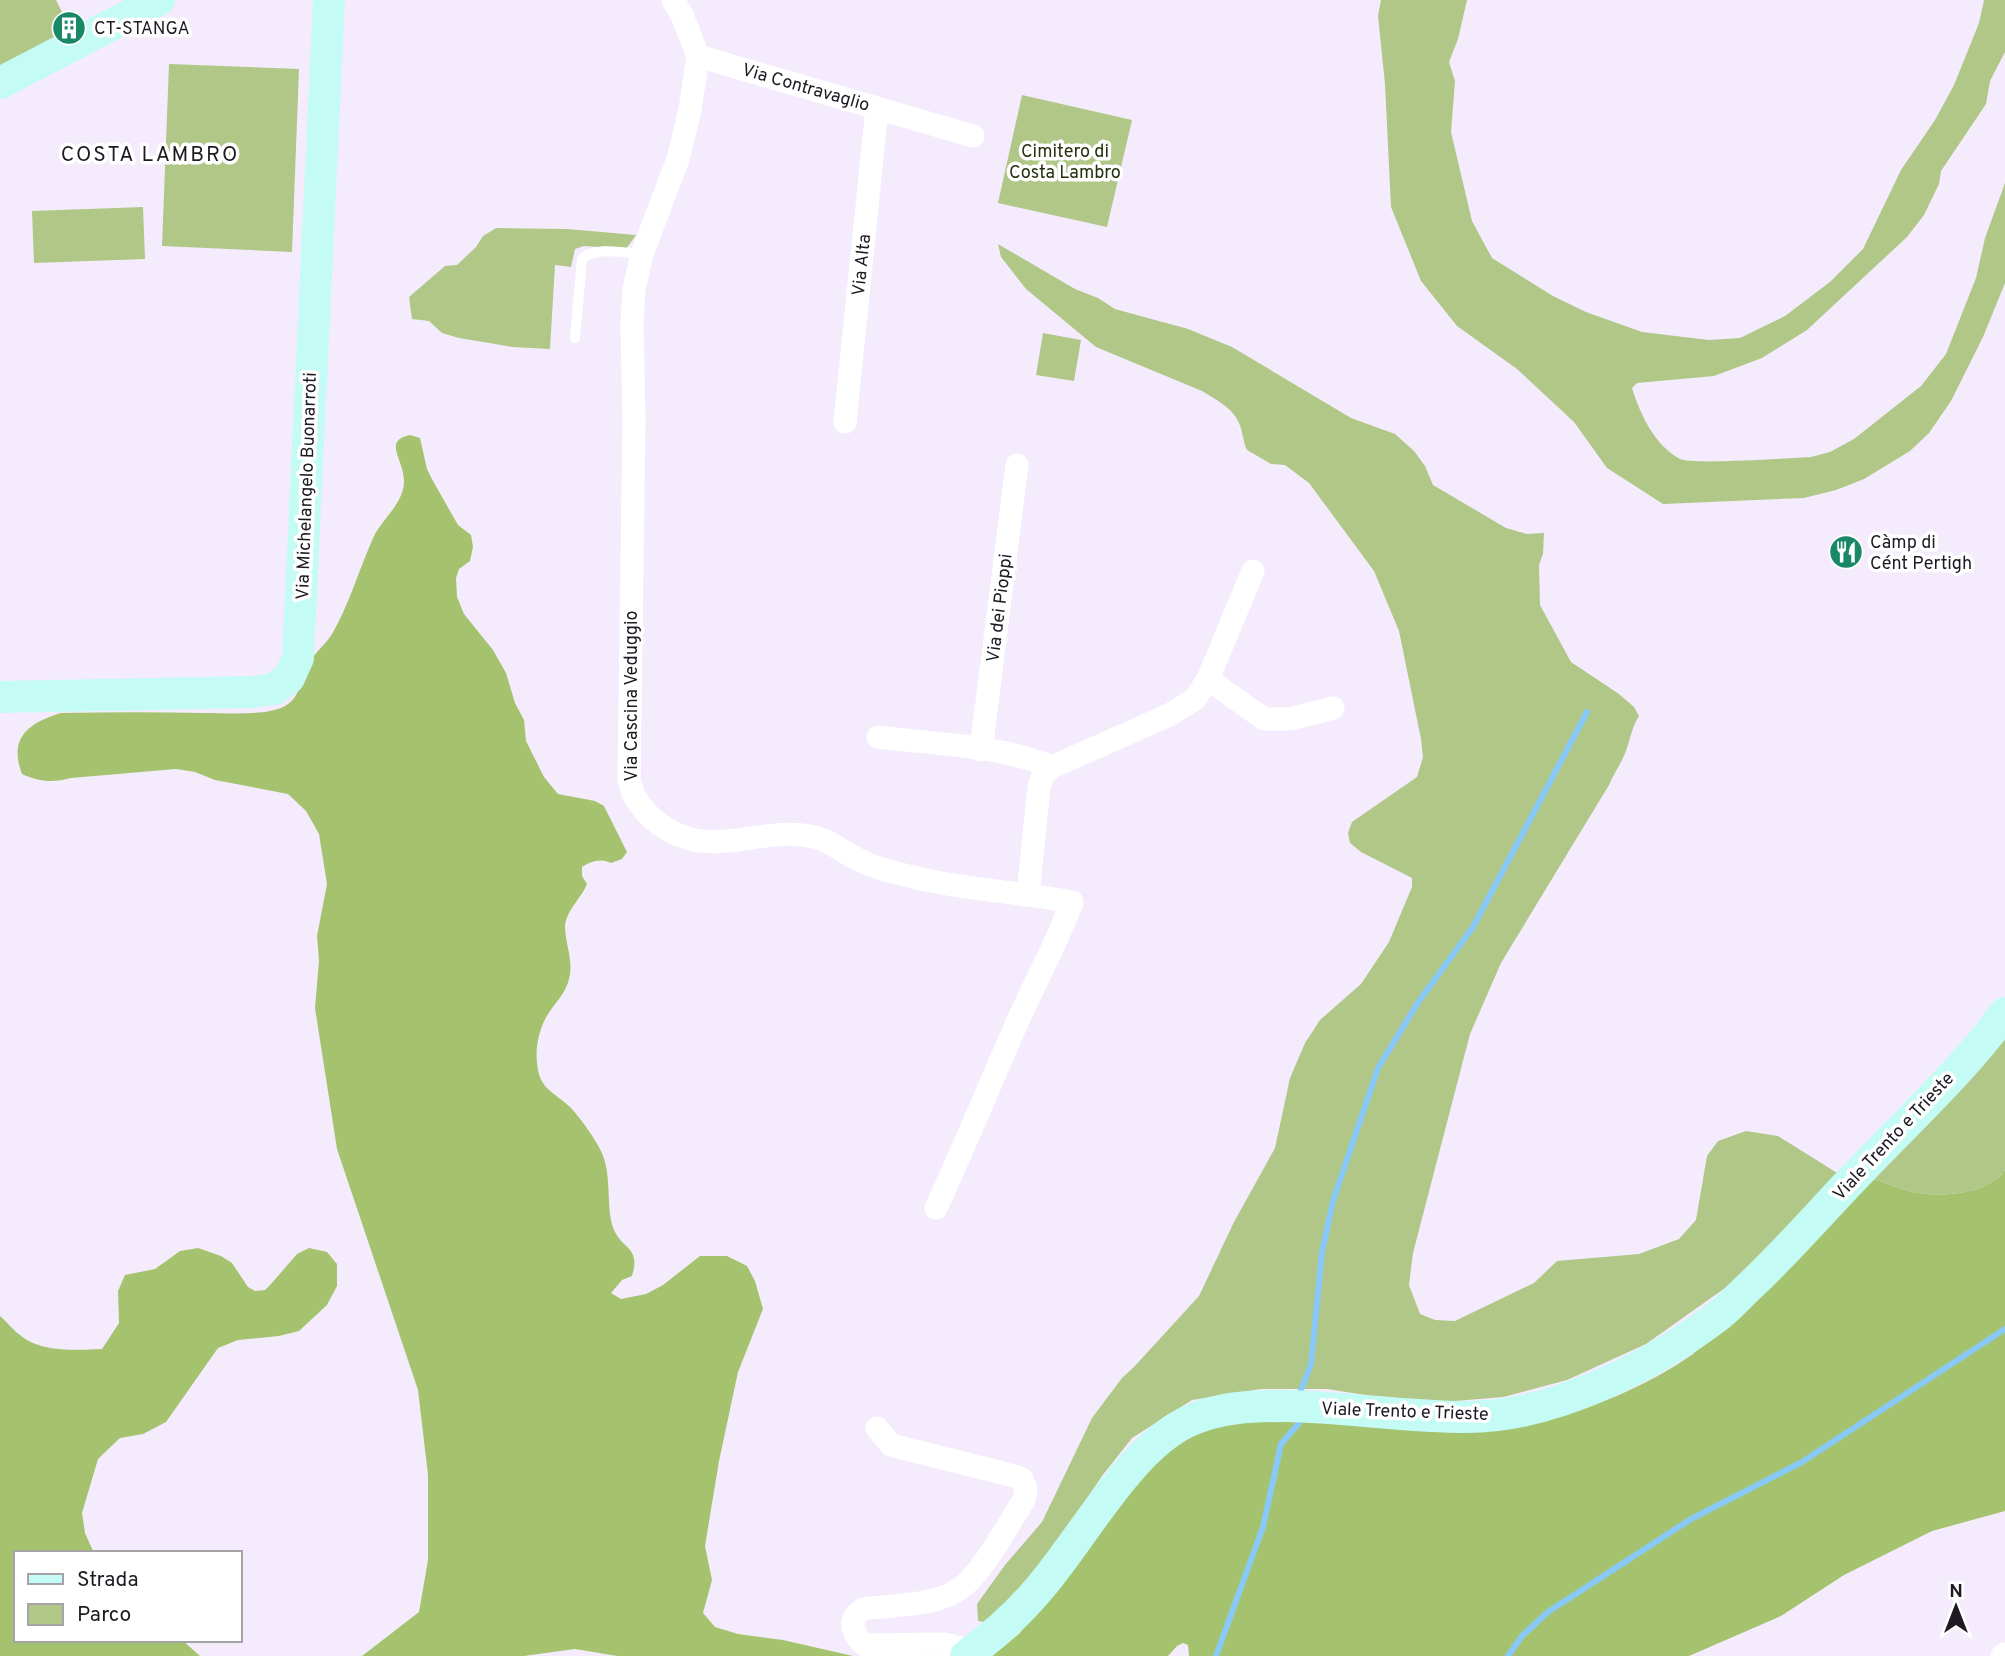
<svg xmlns="http://www.w3.org/2000/svg" width="2005" height="1656" viewBox="0 0 2005 1656" font-family="Overpass,sans-serif">
<style>
.green{fill:#b0c788}
.forest{fill:#a5c36e}
.lines{fill:none;stroke-linecap:round;stroke-linejoin:round}
.stream{stroke:#89c9f7;stroke-width:6}
.lane{stroke:#fff;stroke-width:10}
.street{stroke:#fff;stroke-width:23}
.secondary{stroke:#c5fbf5;stroke-width:32}
.labels{text-anchor:middle;stroke-width:7;stroke-linejoin:round;paint-order:stroke}
.poi-label{font-size:18px;fill:#1d1a21;stroke:#fff;text-anchor:start}
.street-label{font-size:18px;fill:#1d1a21;stroke:#fff}
.park-label{font-size:18px;fill:#25310d;stroke:#fff}
.quarter-label{font-size:21px;letter-spacing:2px;fill:#1d1a21;stroke:#fff}
</style>
<rect width="100%" height="100%" fill="#f4ecfd"/>
<path class="green" d="M 0,0 L 56,0 L 74,36 L 0,76 Z
M 1381,0 L 1467,0 L 1458,39 L 1449,62 L 1455,81 L 1451,132 L 1472,221 L 1492,258 L 1553,296 L 1586,312 L 1642,332 L 1709,340 L 1740,338 L 1785,316 L 1830,282 L 1863,249 L 1901,170 L 1935,120 L 1954,85 L 1979,23 L 1984,0 L 2005,0 L 2005,52 L 1990,81 L 1986,104 L 1941,171 L 1939,184 L 1924,215 L 1907,237 L 1807,330 L 1762,358 L 1714,376 L 1637,383 L 1632,388 C 1640,414 1655,446 1680,459 C 1690,465 1791,458 1811,457 L 1830,452 L 1854,439 L 1921,386 L 1946,354 L 1976,278 L 1985,238 L 2005,183 L 2005,283 L 1983,337 L 1951,401 L 1929,433 L 1910,451 L 1864,479 L 1836,490 L 1804,498 L 1663,504 L 1607,468 L 1574,422 L 1517,369 L 1457,326 L 1421,281 L 1391,207 L 1385,84 L 1378,16 Z
M 169,64 L 299,69 L 292,252 L 162,246 Z
M 1022,95 L 1132,120 L 1107,227 L 998,203 Z
M 143,207 L 145,259 L 34,263 L 32,211 Z
M 496,228 L 567,229 L 636,235 L 626,249 L 584,246 L 575,249 L 571,267 L 555,265 L 550,349 L 513,347 L 459,338 L 442,333 L 429,321 L 412,319 L 409,297 L 445,266 L 457,265 L 476,247 L 483,236 Z
M 998,244 L 1075,289 L 1098,298 L 1115,309 L 1188,329 L 1232,347 L 1351,418 L 1395,434 L 1414,451 L 1425,466 L 1433,485 L 1506,528 L 1527,534 L 1544,533 L 1543,554 L 1539,565 L 1540,605 L 1571,662 L 1619,694 L 1634,707 L 1639,716 C 1632,727 1631,736 1627,748 C 1623,761 1614,773 1609,785 L 1501,963 L 1470,1034 L 1413,1253 L 1409,1285 L 1420,1314 L 1435,1320 L 1455,1321 L 1534,1283 L 1557,1261 L 1639,1254 L 1679,1239 L 1696,1220 L 1707,1156 L 1718,1141 L 1746,1131 L 1778,1136 L 1842,1176 L 1765,1249 L 1751,1267 L 1725,1288 L 1646,1344 L 1567,1380 L 1503,1397 L 1443,1402 L 1372,1396 L 1327,1389 L 1261,1389 L 1192,1400 L 1132,1438 L 1102,1476 L 1049,1555 L 991,1623 L 978,1621 L 977,1604 L 1005,1565 L 1042,1522 L 1092,1418 L 1122,1378 L 1134,1367 L 1199,1296 L 1234,1222 L 1275,1148 L 1290,1078 L 1305,1043 L 1320,1020 L 1361,984 L 1389,942 L 1412,887 L 1412,878 L 1361,852 L 1350,843 L 1348,833 L 1352,822 L 1417,777 L 1423,757 L 1421,739 L 1399,631 L 1374,571 L 1309,483 L 1285,465 L 1271,464 L 1247,450 C 1243,442 1243,432 1239,423 C 1233,408 1215,399 1202,391 L 1096,347 L 1026,289 L 1001,257 Z
M 1043,333 L 1081,340 L 1074,381 L 1036,375 Z
M 2005,1028 L 2005,1170 C 1990,1194 1943,1197 1918,1193 C 1902,1190 1886,1183 1871,1178 Z"/>
<path class="forest" d="M 410,435 L 420,438 L 427,469 L 433,481 L 458,525 L 471,535 L 473,547 L 470,561 L 459,569 L 456,578 L 457,597 L 464,614 L 493,650 L 506,673 L 515,703 L 524,720 L 526,741 L 544,777 L 558,794 L 595,801 L 604,806 L 627,852 L 622,859 L 611,863 C 601,858 591,861 582,867 L 582,876 L 587,884 C 582,897 566,911 565,926 C 565,943 574,962 569,979 C 566,992 557,1001 550,1011 C 540,1025 535,1046 537,1062 C 539,1090 553,1091 570,1107 C 579,1116 596,1140 601,1151 C 613,1176 605,1208 614,1230 C 623,1250 641,1247 632,1276 L 622,1280 L 611,1293 L 621,1299 L 646,1294 L 663,1285 L 700,1256 L 727,1256 L 747,1266 L 755,1281 L 763,1309 L 738,1372 L 719,1461 L 705,1546 L 712,1580 L 703,1613 L 715,1627 L 738,1634 L 783,1640 L 853,1656 L 617,1656 L 575,1649 L 524,1656 L 362,1656 L 419,1612 L 428,1560 L 428,1475 L 418,1390 L 337,1149 L 315,1008 L 319,961 L 317,936 L 327,884 L 319,834 L 306,811 L 288,794 L 215,780 L 195,772 L 176,769 L 71,778 C 53,783 39,782 22,774 C 8,737 29,723 61,713 C 109,712 156,712 204,713 C 227,713 263,716 283,707 C 302,698 300,678 309,663 C 315,652 326,644 332,634 C 350,603 359,569 374,536 C 383,518 404,503 404,481 C 404,459 382,441 410,435 Z
M 2005,1170 L 2005,1511 L 1932,1531 L 1844,1575 L 1781,1616 L 1689,1656 L 1189,1656 L 1188,1645 L 1183,1643 L 1177,1646 L 1168,1656 L 992,1656 L 1019,1634 L 1143,1467 L 1185,1437 L 1236,1421 L 1533,1424 C 1588,1410 1646,1387 1693,1354 L 1871,1178 C 1886,1183 1902,1190 1918,1193 C 1943,1197 1990,1194 2005,1170 Z
M 198,1248 L 221,1256 L 232,1263 L 248,1287 L 255,1291 L 265,1290 L 271,1284 L 297,1254 L 309,1248 L 327,1252 L 337,1264 L 337,1286 L 327,1305 L 299,1331 L 279,1336 L 238,1340 L 218,1348 L 166,1422 L 143,1434 L 120,1438 L 98,1459 L 82,1513 L 85,1533 L 94,1553 L 16,1553 L 16,1640 L 182,1640 L 200,1656 L 0,1656 L 0,1316 C 7,1322 13,1330 20,1335 C 41,1353 77,1350 102,1349 L 119,1323 L 118,1291 L 125,1275 L 155,1269 L 180,1251 Z"/>
<g class="lines">
<path class="stream" d="M 1300,1393 L 1311,1364 L 1322,1252 L 1333,1201 L 1378,1068 L 1419,1001 L 1473,927 L 1587,712
M 1216,1656 L 1263,1527 L 1281,1444 L 1299,1423
M 1508,1656 L 1522,1636 L 1548,1612 L 1691,1519 L 1802,1462 L 2005,1329"/>
<path class="lane" d="M 575,338 L 582,259 C 595,246 624,253 642,254"/>
<path class="street" d="M 673,0 L 682,15 L 698,56 L 973,136
M 698,56 L 690,110 L 678,159 L 642,254 L 634,289 L 632,323 L 634,420 L 629,780 C 633,798 641,808 654,820 C 709,865 757,824 814,837 C 829,840 843,852 857,859 C 869,865 884,870 897,873 C 954,889 1014,891 1072,902 C 1056,945 1034,984 1016,1025 C 989,1086 964,1148 936,1208
M 845,422 L 877,108
M 1208,679 L 1264,719 L 1290,719 L 1333,708
M 878,737 C 934,744 1000,745 1052,767 L 1169,715 L 1195,699 L 1208,679 L 1253,571
M 981,750 L 1017,465
M 1028,894 L 1039,787 L 1043,775 L 1052,767
M 877,1428 L 891,1445 L 1011,1475 L 1022,1479 L 1026,1489 L 1024,1500 C 1008,1524 983,1572 961,1588 C 939,1604 909,1604 883,1607 C 877,1608 867,1607 862,1610 C 845,1620 855,1637 865,1645 L 944,1644 L 973,1651
M 2002,1656 L 2005,1654"/>
<path class="secondary" d="M 0,83 L 159,0
M 0,697 L 252,692 L 274,689 L 289,678 L 298,658 L 329,0
M 966,1656 C 992,1637 1017,1615 1038,1590 C 1082,1540 1129,1448 1189,1421 C 1219,1407 1252,1406 1285,1406 C 1346,1407 1406,1417 1467,1417 C 1553,1417 1651,1367 1718,1316 C 1730,1307 1740,1295 1751,1285 C 1791,1247 1826,1206 1864,1167 C 1912,1117 1964,1069 2005,1013"/>
</g>
<defs>
<g id="building-disc" transform="scale(1.75)"><circle r="9.5" fill="#188867" stroke="#fff"/><path d="M-4-6H4V6H1V3H-1V6H-4ZM-2.5-4.3h1.7v1.8h-1.7ZM.8-4.3h1.7v1.8H.8ZM-2.5-1h1.7V.8h-1.7ZM.8-1h1.7V.8H.8Z" fill="#fff"/></g>
<g id="restaurant-disc" transform="scale(1.75)"><circle r="9.5" fill="#188867" stroke="#fff"/><path d="M-5-6h1v4h1v-4h1v4h1v-4h1v5L-1.5 .5V6h-2V.5L-5-1ZM5-6V6H3V1.5H1.5Q1.5-4 5-6Z" fill="#fff"/></g>
</defs>
<g fill-rule="evenodd">
<use href="#building-disc" x="69" y="28"/>
<use href="#restaurant-disc" x="1846" y="552"/>
</g>
<g class="labels">
<g class="poi-label">
<text x="94" y="34">CT-STANGA</text>
<text x="1870" y="548">Càmp di<tspan x="1870" dy="21">Cént Pertigh</tspan></text>
</g>
<g class="street-label">
<text transform="translate(806 87) rotate(16)" y="6">Via Contravaglio</text>
<text transform="translate(861 265) rotate(-84)" y="6">Via Alta</text>
<text transform="translate(306 486) rotate(-88)" y="6">Via Michelangelo Buonarroti</text>
<text transform="translate(999 608) rotate(-83)" y="6">Via dei Pioppi</text>
<text transform="translate(631 696) rotate(-90)" y="6">Via Cascina Veduggio</text>
<text transform="translate(1893 1136) rotate(-47)" y="6">Viale Trento e Trieste</text>
<text transform="translate(1405 1411) rotate(2)" y="6">Viale Trento e Trieste</text>
</g>
<g class="park-label">
<text x="1065" y="157">Cimitero di<tspan x="1065" dy="21">Costa Lambro</tspan></text>
</g>
<g class="quarter-label">
<text x="150" y="161">COSTA LAMBRO</text>
</g>
</g>
<rect x="14" y="1551" width="228" height="91" fill="#ffffff" stroke="#a5a3a6" stroke-width="2"/>
<rect x="28" y="1574" width="35" height="10" fill="#c5fbf5" stroke="#a5a3a6" stroke-width="2"/>
<text x="77" y="1586" font-size="21" fill="#1d1a21">Strada</text>
<rect x="28" y="1604" width="35" height="21" fill="#b0c788" stroke="#a5a3a6" stroke-width="2"/>
<text x="77" y="1621" font-size="21" fill="#1d1a21">Parco</text>
<g transform="translate(1956 1607)" stroke="#ffffff" stroke-width="5" paint-order="stroke">
<path d="M0-5L12 26L0 18L-12 26Z" fill="#1d1a21"/>
<text y="-10" font-size="19" font-weight="bold" text-anchor="middle" fill="#1d1a21">N</text>
</g>
</svg>
